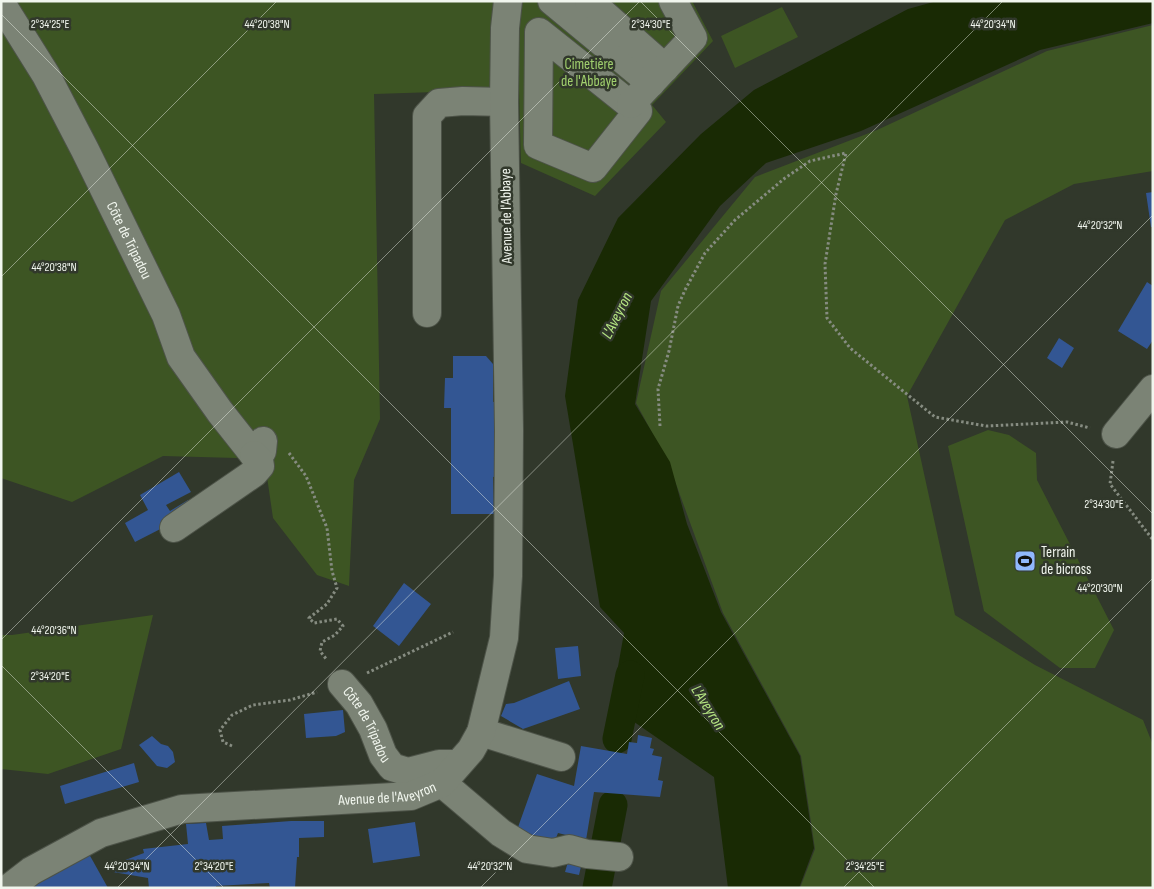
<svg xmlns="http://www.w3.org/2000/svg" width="1154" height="889" viewBox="0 0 1154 889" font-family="'Sofia Sans Condensed',sans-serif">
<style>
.green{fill:#3d5523}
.water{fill:#192a04}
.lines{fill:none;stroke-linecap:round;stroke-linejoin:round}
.canal{stroke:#192a04;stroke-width:29}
.building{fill:#335693}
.minor-casing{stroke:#4d5348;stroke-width:30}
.path{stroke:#868c81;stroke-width:3;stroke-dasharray:2.5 2.5;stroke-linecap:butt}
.minor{stroke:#7b8375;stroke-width:28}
.ticks{fill:none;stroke:#f1f6ee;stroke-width:1;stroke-opacity:0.45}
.labels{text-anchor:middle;stroke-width:5;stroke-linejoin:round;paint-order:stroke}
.park-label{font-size:15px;fill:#a1d06e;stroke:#31382b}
.street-label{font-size:15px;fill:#f1f6ee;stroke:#31382b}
.poi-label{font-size:15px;fill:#f1f6ee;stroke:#31382b;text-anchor:start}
.water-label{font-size:16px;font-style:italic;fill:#b6e683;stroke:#31382b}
.ticks-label{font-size:12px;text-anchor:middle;fill:#f1f6ee;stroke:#31382b;stroke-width:5;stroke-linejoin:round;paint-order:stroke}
</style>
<rect width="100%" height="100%" fill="#31382b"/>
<path class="green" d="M 1,1 L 510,1 L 498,90 L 374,94 L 380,419 L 354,480 L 349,586 L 317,575 L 273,518 L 265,463 L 237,458 L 163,456 L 72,502 L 1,478 Z
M 521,1 L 692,1 L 713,41 L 652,105 L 666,122 L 595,196 L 521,163 L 518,56 Z
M 782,7 L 798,37 L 735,68 L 721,36 Z
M 1153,25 L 1153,171 L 1074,184 L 1005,220 L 907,396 L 955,615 L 1035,665 L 1143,720 L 1153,745 L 1153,888 L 800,888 L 815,849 L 801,756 L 723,613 L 668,462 L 636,403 L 661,291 L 755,177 L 877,130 L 1047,51 Z
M 988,430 L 1009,435 L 1036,453 L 1037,480 L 1114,630 L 1095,668 L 1060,668 L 984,611 L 948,446 Z
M 153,615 L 121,749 L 48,774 L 1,769 L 1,635 L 12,635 Z"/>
<path class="water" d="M 937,1 L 1153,1 L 1153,23 L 1040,50 L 861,131 L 766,163 L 720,206 L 651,301 L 635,404 L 670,462 L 687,524 L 721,612 L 800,756 L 814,848 L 799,888 L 728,888 L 714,777 L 611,706 L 624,633 L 600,607 L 565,396 L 578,300 L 618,218 L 701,134 L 754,90 L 908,9 Z"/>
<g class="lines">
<path class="canal" d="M 617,739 L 630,675
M 597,888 L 613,805"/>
</g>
<path class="building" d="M 1153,192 L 1153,227 L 1151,227 L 1146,193 Z
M 1147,282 L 1153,286 L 1153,340 L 1147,349 L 1118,331 Z
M 1059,338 L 1074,348 L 1062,368 L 1047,358 Z
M 453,356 L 486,356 L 493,364 L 493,402 L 498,401 L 499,476 L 493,477 L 494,514 L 451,514 L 451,408 L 444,408 L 445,378 L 453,378 Z
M 179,472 L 191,492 L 166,505 L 170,511 L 188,500 L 194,509 L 176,521 L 135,542 L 125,523 L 148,510 L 140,495 Z
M 404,583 L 431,604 L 399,646 L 373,626 Z
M 578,646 L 581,676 L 558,679 L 555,648 Z
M 569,681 L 580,709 L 523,729 L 501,716 L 506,704 L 514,703 Z
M 343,710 L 345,732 L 336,736 L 306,738 L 304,714 Z
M 638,735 L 652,738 L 650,748 L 654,749 L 652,755 L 662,757 L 658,780 L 663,781 L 660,797 L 594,792 L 586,840 L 558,833 L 554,843 L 540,845 L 517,830 L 537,774 L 574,786 L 581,746 L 627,754 L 629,742 L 637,743 Z
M 152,736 L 161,744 L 168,746 L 173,752 L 175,762 L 167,768 L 157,766 L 139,745 Z
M 134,763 L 139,782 L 65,804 L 60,786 Z
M 291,821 L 324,821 L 324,837 L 299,838 L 299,857 L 297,857 L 295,888 L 270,888 L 269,883 L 216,886 L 216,888 L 149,888 L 148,878 L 113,872 L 112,865 L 144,853 L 143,849 L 188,844 L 186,824 L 206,823 L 209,840 L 223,839 L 222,826 Z
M 415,822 L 420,856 L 373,863 L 368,829 Z
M 89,854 L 108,888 L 34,888 L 33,884 Z
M 570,855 L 583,858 L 579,875 L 565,872 Z"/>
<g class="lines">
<g class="minor-casing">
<g id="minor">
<path d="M 552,1 L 651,83"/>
<path d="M 589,1 L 665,68"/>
<path id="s1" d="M 1,3 L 46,75 L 85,150 L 166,315 L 181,357 L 220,412 L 254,455 L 262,451 L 263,441"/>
<path d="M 539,32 L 638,111 L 593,168 L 538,145 Z"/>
<path d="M 631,104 L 693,38 L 673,1"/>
<path d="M 427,313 L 427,116 L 439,103 L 463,101 L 504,102"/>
<path d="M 1116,434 L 1153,389"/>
<path d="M 174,528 L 254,473 L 260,466 L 259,460 L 254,455"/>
<path id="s2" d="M 342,684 L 359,704 L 373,729 L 383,755 L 392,767 L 408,772 L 439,764 L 458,764"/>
<path d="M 481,732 L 561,757"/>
<path d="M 442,783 L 501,833 L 527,849 L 553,853 L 569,849 L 587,854 L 619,857"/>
<path id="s3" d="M 9,888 L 31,871 L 101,833 L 182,809 L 411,796 L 442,783 L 471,750 L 481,732 L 504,638 L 508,576 L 509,430 L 504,102 L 505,28 L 508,1"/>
</g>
</g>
<path class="path" d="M 660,426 L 658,389 L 669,351 L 678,306 L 685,290 L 705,253 L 735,220 L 785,178 L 810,161 L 846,153 L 836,194 L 825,264 L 827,318 L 850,348 L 935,417 L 986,426 L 1067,422 L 1090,428
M 289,453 L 306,476 L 327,528 L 332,571 L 337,588 L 327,604 L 309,618 L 314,623 L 337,619 L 343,626 L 335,635 L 322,642 L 320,651 L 327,660
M 1113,461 L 1110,484 L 1153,540
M 367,673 L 453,632
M 232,746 L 223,742 L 220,730 L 232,715 L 253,705 L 290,700 L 317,692"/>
<use href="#minor" class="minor"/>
</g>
<path class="ticks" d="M 640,1 L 1153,514M 1,14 L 875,888M 1,277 L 277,1M 1,640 L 640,1M 1,665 L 224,888M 117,888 L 1003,1M 480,888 L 1153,215M 843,888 L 1153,578"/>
<defs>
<g id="stadium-square" transform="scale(1.125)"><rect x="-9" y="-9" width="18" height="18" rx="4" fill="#90b8fd" stroke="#31382b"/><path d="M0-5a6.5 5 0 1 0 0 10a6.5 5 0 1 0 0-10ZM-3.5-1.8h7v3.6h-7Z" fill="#111"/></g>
</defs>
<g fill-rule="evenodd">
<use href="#stadium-square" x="1025" y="561"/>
</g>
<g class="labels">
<g class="park-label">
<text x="589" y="69">Cimetière<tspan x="589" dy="17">de l'Abbaye</tspan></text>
</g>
<g class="street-label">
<text transform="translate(506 216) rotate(-91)" y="5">Avenue de l'Abbaye</text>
<text dy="5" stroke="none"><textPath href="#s1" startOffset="270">Côte de Tripadou</textPath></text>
<text dy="5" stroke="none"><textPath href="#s2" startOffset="48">Côte de Tripadou</textPath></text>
<text dy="5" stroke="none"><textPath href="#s3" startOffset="398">Avenue de l'Aveyron</textPath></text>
</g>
<g class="poi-label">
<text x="1041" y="557">Terrain<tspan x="1041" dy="17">de bicross</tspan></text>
</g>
<g class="water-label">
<text transform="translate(616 315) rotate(-63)" y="6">L'Aveyron</text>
<text transform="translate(709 707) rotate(58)" y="6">L'Aveyron</text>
</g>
</g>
<g class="ticks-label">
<text x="50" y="28">2°34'25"E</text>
<text x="651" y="28">2°34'30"E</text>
<text x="267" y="28">44°20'38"N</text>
<text x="993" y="28">44°20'34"N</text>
<text x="1100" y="229">44°20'32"N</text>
<text x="54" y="271">44°20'38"N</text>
<text x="1104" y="508">2°34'30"E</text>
<text x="1100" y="592">44°20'30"N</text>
<text x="54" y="634">44°20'36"N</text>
<text x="50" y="680">2°34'20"E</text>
<text x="127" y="870">44°20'34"N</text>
<text x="490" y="870">44°20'32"N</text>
<text x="214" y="870">2°34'20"E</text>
<text x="865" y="870">2°34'25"E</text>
</g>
<rect width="1154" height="889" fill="none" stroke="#f1f6ee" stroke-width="5"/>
</svg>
